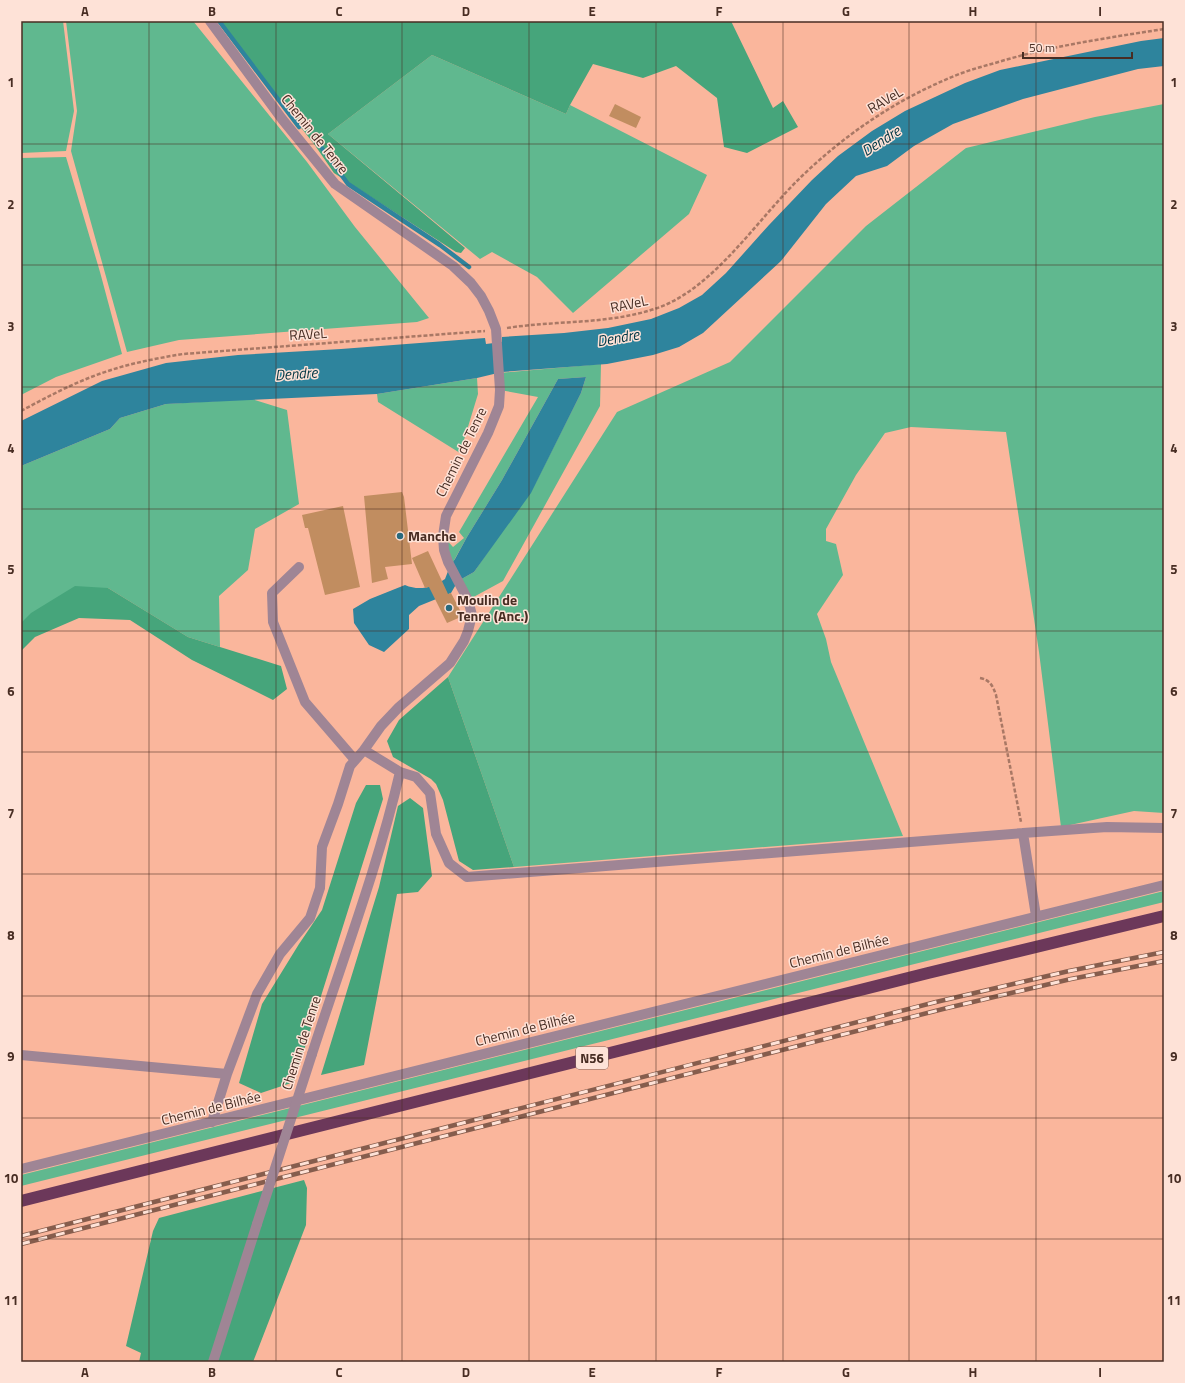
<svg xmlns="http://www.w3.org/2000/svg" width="1185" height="1383" viewBox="0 0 1185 1383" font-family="'Titillium Web',sans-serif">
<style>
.green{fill:#60b88f}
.forest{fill:#46a57b}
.water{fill:#2e849d}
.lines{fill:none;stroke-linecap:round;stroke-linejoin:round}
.stream{stroke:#2e849d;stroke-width:4.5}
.building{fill:#c18d60}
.path{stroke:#a97865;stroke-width:2.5;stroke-dasharray:4 2;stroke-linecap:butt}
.minor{stroke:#9f8595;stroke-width:10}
.highway{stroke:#6c385a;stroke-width:12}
.rail-casing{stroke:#865d4d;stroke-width:4.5}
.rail{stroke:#fee2d7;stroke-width:3;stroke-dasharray:9;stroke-linecap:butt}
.minor-bridge{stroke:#9f8595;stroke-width:10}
.grid{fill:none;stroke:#482d23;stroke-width:1;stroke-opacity:0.55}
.poi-dot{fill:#296a7e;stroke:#fee2d7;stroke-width:1.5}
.labels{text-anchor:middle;stroke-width:3;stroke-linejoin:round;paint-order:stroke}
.shield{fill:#fee2d7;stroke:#7f6359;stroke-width:1}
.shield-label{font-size:13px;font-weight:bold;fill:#482d23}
.street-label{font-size:14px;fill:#482d23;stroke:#fee2d7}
.poi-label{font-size:14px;font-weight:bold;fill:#482d23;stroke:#fee2d7;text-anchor:start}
.water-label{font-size:15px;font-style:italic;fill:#023745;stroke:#fee2d7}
.neatline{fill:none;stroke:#482d23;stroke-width:1.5}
.grid-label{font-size:13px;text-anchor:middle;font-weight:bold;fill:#482d23}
</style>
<rect width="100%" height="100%" fill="#fab69c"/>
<path class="green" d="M 21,21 L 63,21 L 74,111 L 66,151 L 21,153 Z
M 66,21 L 193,21 L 307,162 L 355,227 L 429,318 L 417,322 L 179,340 L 127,352 L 71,151 L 77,111 Z
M 432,55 L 566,114 L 570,105 L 707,175 L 689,214 L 573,313 L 537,277 L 492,252 L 480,259 L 328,134 Z
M 1164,104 L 1164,813 L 1134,811 L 1061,827 L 1039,652 L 1006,432 L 911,427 L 885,433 L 856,475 L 826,529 L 826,541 L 836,544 L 843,575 L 817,614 L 826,639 L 831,662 L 903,836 L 514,867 L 448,677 L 617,412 L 730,362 L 866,226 L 966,148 L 1095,117 Z
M 66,157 L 100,272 L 122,354 L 56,377 L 21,395 L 21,158 Z
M 601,364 L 600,406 L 503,581 L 468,600 L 458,581 L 474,572 L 536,482 L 581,393 L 586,377 L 558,379 L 502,480 L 467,537 L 452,564 L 443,536 L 453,547 L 464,538 L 459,532 L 538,397 L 500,390 L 499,373 Z
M 477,378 L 478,394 L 460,453 L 378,402 L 377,394 Z
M 252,399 L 287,410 L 299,504 L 255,529 L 248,570 L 219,596 L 220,647 L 188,637 L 108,588 L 21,623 L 21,466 L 110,429 L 120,418 L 166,404 Z
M 1164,891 L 1164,902 L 21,1186 L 21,1175 Z"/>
<path class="forest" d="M 217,21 L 731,21 L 773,108 L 783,101 L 798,127 L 747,153 L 724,147 L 717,98 L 676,66 L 643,78 L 593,64 L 570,105 L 566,114 L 432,55 L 328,134 L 465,248 L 461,253 L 456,252 L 334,173 L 314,144 Z
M 75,586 L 108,588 L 188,637 L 281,666 L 287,689 L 273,700 L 192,660 L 130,620 L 79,618 L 35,637 L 21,651 L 21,623 L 31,613 Z
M 448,677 L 514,867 L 473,870 L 459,861 L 443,800 L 436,784 L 431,779 L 393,757 L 387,741 L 399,720 Z
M 366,785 L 380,785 L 383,799 L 294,1082 L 261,1093 L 239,1083 L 262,1004 L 299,944 L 322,910 L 356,803 Z
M 410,798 L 423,808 L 432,876 L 418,892 L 397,894 L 364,1065 L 321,1075 L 379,887 L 398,806 Z
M 304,1180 L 307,1188 L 306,1225 L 253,1362 L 139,1362 L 141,1353 L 126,1346 L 153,1231 L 159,1218 Z"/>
<path class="water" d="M 1164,38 L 1164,66 L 1138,69 L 1023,99 L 953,124 L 914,146 L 887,166 L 856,176 L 826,204 L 781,261 L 703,333 L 679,347 L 653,355 L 607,364 L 502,372 L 477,378 L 377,394 L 166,404 L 120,418 L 110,429 L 21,466 L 21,421 L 102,381 L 166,363 L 238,355 L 341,349 L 485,338 L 486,344 L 502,342 L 502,337 L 564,333 L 608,328 L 651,319 L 679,308 L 702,295 L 726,273 L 769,225 L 812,180 L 838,156 L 872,131 L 905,111 L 965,83 L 1000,70 L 1141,41 Z
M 586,377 L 581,393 L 531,493 L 474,572 L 458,581 L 451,593 L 419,606 L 409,615 L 409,629 L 384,652 L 369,645 L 354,623 L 353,609 L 370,599 L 405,585 C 419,591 432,588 445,579 L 450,566 L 455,559 L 467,537 L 502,480 L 558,379 Z"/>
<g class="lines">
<path class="stream" d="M 219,21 L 299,127
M 321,147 L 348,184 L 440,245 L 469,267"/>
</g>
<path class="building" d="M 615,104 L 641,117 L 636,128 L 609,116 Z
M 402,492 L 404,497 L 412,564 L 385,567 L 388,579 L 372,583 L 364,496 Z
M 343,506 L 360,587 L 325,595 L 308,528 L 305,528 L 302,515 Z
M 428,551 L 448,594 L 451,593 L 463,616 L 447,623 L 429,587 L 425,588 L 412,558 Z"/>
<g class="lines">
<path class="path" d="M 507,328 C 558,320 611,325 660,307 C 716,286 759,217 802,176 C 849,131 902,96 962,73 C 973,69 984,66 995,63 C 1050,46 1107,38 1164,29
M 21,411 C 49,396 77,381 108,371 C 132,363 158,358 183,354 L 485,331
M 980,678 C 990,680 993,686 996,695 L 1021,822"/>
<path class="minor" d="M 210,21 L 282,119 L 335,184 L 453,266 L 471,283 L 481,296 L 489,311 L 496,329 L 500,390 L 499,406 L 488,433 L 446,516 L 443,536 L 444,550 L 448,562 L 468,600 L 472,615 L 468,631 L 464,641 L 450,663 L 399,707 L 381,726 L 364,750 L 350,766 L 338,804 L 322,847 L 320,888 L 310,918 L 280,954 L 257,994 L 227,1074 L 212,1122
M 299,567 L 272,593 L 273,622 L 305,702 L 355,760
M 364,750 L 400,772 L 416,777 L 430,793 L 436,834 L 449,863 L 467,877 L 1023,833 L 1107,827 L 1164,828
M 1023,833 L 1036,916
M 312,1054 C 342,961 378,867 400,772
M 21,1055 L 227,1074
M 21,1169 L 1164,885
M 213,1362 L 257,1224"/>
<path class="highway" d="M 21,1201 L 928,973 L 1164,916"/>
<g class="rail-casing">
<path id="rail" d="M 21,1236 L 936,1002 L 1069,971 L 1164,952
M 21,1244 L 947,1008 L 1071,979 L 1164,961"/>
</g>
<use href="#rail" class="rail"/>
<path class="minor-bridge" d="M 257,1224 L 312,1054"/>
</g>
<path class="grid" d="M 149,21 L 149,1362M 276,21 L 276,1362M 402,21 L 402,1362M 529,21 L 529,1362M 656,21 L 656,1362M 783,21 L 783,1362M 909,21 L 909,1362M 1036,21 L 1036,1362M 21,144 L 1164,144M 21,265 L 1164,265M 21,387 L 1164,387M 21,509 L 1164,509M 21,631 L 1164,631M 21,752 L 1164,752M 21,874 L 1164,874M 21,996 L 1164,996M 21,1118 L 1164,1118M 21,1239 L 1164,1239"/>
<g class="poi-dot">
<circle cx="400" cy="536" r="4"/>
<circle cx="449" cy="608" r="4"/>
</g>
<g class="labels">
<rect class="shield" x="576" y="1047" width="32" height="22" rx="3"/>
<g class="shield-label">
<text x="592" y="1063">N56</text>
</g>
<g class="street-label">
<text transform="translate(885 100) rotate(-31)" y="5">RAVeL</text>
<text transform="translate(315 134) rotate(51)" y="5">Chemin de Tenre</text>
<text transform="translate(629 304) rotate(-12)" y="5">RAVeL</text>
<text transform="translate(308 334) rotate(-4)" y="5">RAVeL</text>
<text transform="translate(461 452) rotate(-64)" y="5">Chemin de Tenre</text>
<text transform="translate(839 951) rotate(-14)" y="5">Chemin de Bilhée</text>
<text transform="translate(525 1029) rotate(-14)" y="5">Chemin de Bilhée</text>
<text transform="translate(301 1043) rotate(-72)" y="5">Chemin de Tenre</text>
<text transform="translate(211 1108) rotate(-14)" y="5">Chemin de Bilhée</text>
</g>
<g class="poi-label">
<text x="408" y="541">Manche</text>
<text x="457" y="605">Moulin de<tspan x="457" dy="16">Tenre (Anc.)</tspan></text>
</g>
<g class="water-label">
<text transform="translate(881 141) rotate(-33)" y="5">Dendre</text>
<text transform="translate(618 338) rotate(-10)" y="5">Dendre</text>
<text transform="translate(296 374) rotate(-4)" y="5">Dendre</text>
</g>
</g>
<rect width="1185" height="1383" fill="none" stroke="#fee2d7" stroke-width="44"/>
<path d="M1023 52v6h109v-6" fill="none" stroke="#482d23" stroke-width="2"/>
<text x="1029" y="52" font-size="12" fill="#482d23" stroke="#fee2d7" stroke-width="3" paint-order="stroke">50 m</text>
<rect x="22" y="22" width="1141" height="1339" class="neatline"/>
<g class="grid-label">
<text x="85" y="16">A</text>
<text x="212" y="16">B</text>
<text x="339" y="16">C</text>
<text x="466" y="16">D</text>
<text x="592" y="16">E</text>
<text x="719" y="16">F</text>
<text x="846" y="16">G</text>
<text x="973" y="16">H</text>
<text x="1100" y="16">I</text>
<text x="11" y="87">1</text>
<text x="1174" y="87">1</text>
<text x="11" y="209">2</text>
<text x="1174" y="209">2</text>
<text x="11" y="331">3</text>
<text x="1174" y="331">3</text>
<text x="11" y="453">4</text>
<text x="1174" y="453">4</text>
<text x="11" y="574">5</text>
<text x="1174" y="574">5</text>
<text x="11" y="696">6</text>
<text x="1174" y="696">6</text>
<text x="11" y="818">7</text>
<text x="1174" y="818">7</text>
<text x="11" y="940">8</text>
<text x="1174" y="940">8</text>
<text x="11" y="1061">9</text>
<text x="1174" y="1061">9</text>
<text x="11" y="1183">10</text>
<text x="1174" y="1183">10</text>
<text x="11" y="1305">11</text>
<text x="1174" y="1305">11</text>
<text x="85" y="1377">A</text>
<text x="212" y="1377">B</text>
<text x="339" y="1377">C</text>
<text x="466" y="1377">D</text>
<text x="592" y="1377">E</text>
<text x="719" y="1377">F</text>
<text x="846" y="1377">G</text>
<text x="973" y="1377">H</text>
<text x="1100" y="1377">I</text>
</g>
</svg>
